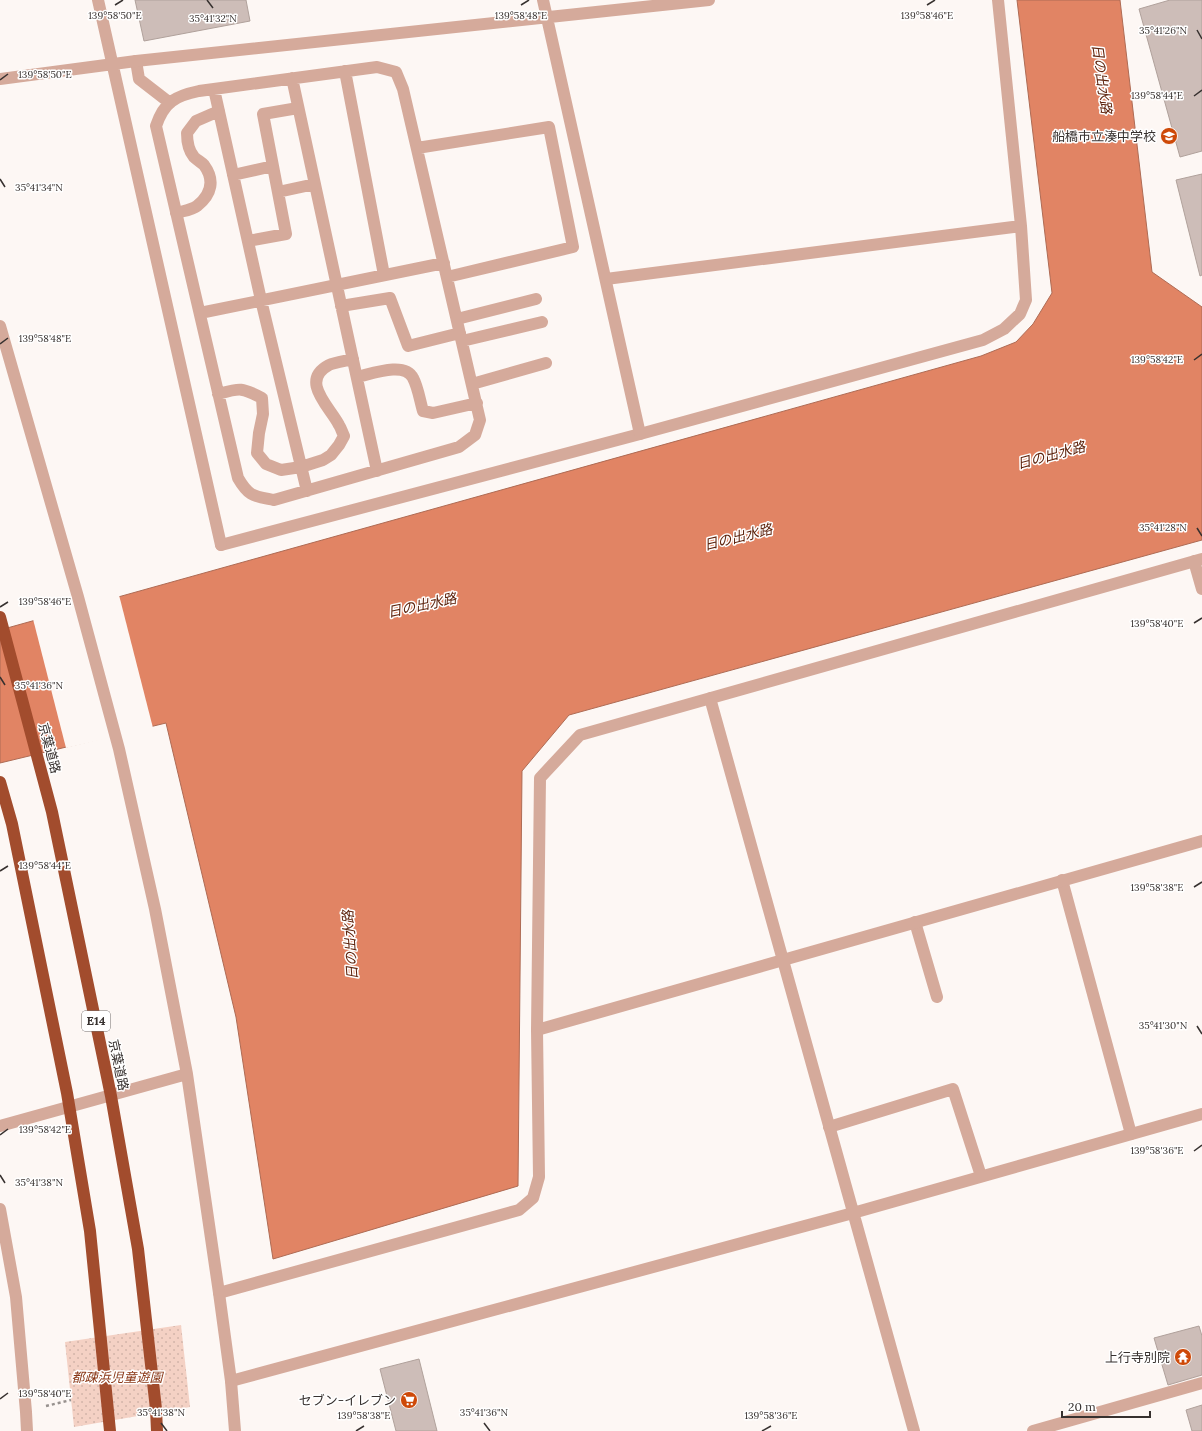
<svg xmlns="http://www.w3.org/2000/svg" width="1202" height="1431" viewBox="0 0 1202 1431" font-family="Lora,'Noto Sans JP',serif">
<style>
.park{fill:url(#park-dots)}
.water{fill:#e18464;stroke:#ae6b54}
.pier{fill:#fdf7f4}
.building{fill:#cdbdb8;stroke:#b0a19b}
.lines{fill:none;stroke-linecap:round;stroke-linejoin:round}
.path{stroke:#97918e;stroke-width:2.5;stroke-dasharray:3 3;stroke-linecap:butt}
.service{stroke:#d5aa9b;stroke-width:12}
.minor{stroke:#d5aa9b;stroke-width:12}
.tertiary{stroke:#d5aa9b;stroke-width:12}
.motorway-bridge{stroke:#a24c2d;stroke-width:12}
.ticks{fill:none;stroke:#37312f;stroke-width:1.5}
.labels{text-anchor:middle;stroke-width:3;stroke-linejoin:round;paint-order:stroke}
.shield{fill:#fff;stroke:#736f6d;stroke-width:1}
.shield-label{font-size:12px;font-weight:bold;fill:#37312f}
.poi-label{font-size:13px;fill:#37312f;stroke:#fff;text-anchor:end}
.street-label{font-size:13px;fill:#37312f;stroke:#fff}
.park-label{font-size:13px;font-style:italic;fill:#8a3716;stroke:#fff}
.water-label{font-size:14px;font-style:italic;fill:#5e230d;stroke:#fff}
.ticks-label{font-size:10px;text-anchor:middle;fill:#37312f;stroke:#fff;stroke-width:3;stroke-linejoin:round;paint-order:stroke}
</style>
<defs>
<pattern id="park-dots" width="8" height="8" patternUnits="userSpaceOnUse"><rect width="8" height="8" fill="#f4d1c4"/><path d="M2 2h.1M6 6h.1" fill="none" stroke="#d2b4a9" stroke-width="1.8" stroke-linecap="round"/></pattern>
</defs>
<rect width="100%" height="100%" fill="#fdf7f4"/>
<path class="park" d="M 181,1325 L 190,1407 L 74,1427 L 65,1342 Z"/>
<path class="water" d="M 1017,0 L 1120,0 L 1152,272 L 1202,307 L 1202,540 L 569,715 L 522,771 L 518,1186 L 273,1259 L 236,1017 L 166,723 L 0,763 L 0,630 L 981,356 L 1016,342 L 1033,324 L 1052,293 Z"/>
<path class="pier" d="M 119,595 L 153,728 L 66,748 L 33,619 Z"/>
<path class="building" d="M 135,0 L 246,0 L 250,21 L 144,41 Z
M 1170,0 L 1202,0 L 1202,151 L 1180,157 L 1139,9 Z
M 1202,174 L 1202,275 L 1200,276 L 1176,180 Z
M 1199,1326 L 1202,1336 L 1202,1375 L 1168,1385 L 1154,1338 Z
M 419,1359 L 437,1431 L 396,1431 L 380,1369 Z
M 1202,1405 L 1202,1431 L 1192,1431 L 1186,1410 Z"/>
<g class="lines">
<path class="path" d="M 46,1406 L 71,1400"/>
<path class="service" d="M 136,61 L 139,79 L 170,103
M 377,67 L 396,72 L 403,89 L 480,420 L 475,435 L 459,447 L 274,500 C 254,496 249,497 238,478 L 156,126 C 164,102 175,96 199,91 Z
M 345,71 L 384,275
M 292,78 L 377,471
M 214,89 L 261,300 L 307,491
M 417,148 L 549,127 L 573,247 L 447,277
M 233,175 L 273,166
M 278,192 L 315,184
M 176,213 C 183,211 192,210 197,206 C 212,194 215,180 204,165 C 201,162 197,160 194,157 C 188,150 187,141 187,133 L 196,121 L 219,111
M 248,241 L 286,234 L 263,114 L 298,108
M 606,279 L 1021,226
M 341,306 L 390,298 L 408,346 L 460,333
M 200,313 L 444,263
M 457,319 L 536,299
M 462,341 L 542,322
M 357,377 C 371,374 405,361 413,378 C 418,387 420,401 423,411 L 433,413 L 477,403
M 472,384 L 546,363
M 218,394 C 240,388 241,387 262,398 L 263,414 L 259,433 L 257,453 L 266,464 L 281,470 L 301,467 L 323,460 L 331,455 L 339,445 L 344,436 C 342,432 341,428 339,425 C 330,407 299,381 329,365 C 335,362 345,361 353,359
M 221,545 L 640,434 L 983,340 L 1004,329 L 1020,314 L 1026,300 L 1021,226 L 998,0
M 1062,880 L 1131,1134
M 915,922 L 937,997
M 829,1127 L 953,1089 L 981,1176"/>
<path class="minor" d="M 98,0 L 221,545
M 543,0 L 640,434
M 0,79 L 136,61 L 709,0
M 1194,561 L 1202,589
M 710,698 L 914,1431
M 537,1030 L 1202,841
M 0,1209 L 16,1297 L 26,1412 L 27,1431
M 219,1293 L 519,1210 L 533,1198 L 539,1177 L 537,1030 L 540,778 L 580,735 L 1202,559
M 231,1381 L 853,1213 L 1202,1114
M 1033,1431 L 1202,1383"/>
<path class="tertiary" d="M 0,326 L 78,597 L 119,749 L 155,909 L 187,1074 L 219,1293 L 231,1381 L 235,1431
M 0,1126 L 187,1074"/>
<path class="motorway-bridge" d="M 0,617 L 52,812 L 111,1096 L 138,1249 L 156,1409 L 157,1431
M 0,782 L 12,824 L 67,1093 L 90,1231 L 110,1431"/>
</g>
<path class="ticks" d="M 207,0 L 213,8M 115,5 L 123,0M 521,5 L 529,0M 927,5 L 935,0M 1197,30 L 1202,39M 0,80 L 8,74M 1194,96 L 1202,90M 0,179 L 5,187M 0,344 L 8,338M 1194,360 L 1202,354M 1197,528 L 1202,536M 0,607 L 8,602M 1194,623 L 1202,618M 0,677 L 5,685M 0,871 L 8,866M 1194,887 L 1202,882M 1197,1026 L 1202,1034M 0,1135 L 8,1129M 1194,1151 L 1202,1145M 0,1175 L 5,1183M 0,1399 L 8,1393M 161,1423 L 167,1431M 484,1423 L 490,1431M 356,1431 L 364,1426M 762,1431 L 771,1426"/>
<defs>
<g id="school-disc" transform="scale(0.9)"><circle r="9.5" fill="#ce4908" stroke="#fff"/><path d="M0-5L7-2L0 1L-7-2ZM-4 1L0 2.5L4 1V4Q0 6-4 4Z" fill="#fff"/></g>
<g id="temple-disc" transform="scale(0.9)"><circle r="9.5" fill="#ce4908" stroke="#fff"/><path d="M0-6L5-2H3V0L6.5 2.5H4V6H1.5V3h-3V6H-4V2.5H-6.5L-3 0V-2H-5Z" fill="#fff"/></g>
<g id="supermarket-disc" transform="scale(0.9)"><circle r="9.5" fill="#ce4908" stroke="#fff"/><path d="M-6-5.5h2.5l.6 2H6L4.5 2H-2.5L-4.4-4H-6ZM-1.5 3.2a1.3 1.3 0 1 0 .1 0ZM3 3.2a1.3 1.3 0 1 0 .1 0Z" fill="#fff"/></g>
</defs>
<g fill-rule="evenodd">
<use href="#school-disc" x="1169" y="136"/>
<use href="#temple-disc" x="1183" y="1357"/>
<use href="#supermarket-disc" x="409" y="1400"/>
</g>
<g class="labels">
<rect class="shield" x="82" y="1011" width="28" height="20" rx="3"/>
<g class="shield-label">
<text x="96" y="1025">E14</text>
</g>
<g class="poi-label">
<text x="1156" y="141">船橋市立湊中学校</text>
<text x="1170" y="1362">上行寺別院</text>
<text x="396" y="1405">セブン-イレブン</text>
</g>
<g class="street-label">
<text transform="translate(50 748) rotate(75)" y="5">京葉道路</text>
<text transform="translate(119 1065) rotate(78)" y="5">京葉道路</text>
</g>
<g class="park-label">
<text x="117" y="1382">都疎浜児童遊園</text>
</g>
<g class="water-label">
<text transform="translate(1102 79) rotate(82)" y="5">日の出水路</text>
<text transform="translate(1051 455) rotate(-15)" y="5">日の出水路</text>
<text transform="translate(738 537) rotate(-14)" y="5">日の出水路</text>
<text transform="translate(422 605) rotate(-12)" y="5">日の出水路</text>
<text transform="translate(350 945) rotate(-94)" y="5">日の出水路</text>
</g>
</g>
<g class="ticks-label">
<text x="115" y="19">139°58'50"E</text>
<text x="521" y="19">139°58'48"E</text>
<text x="927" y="19">139°58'46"E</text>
<text x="213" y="22">35°41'32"N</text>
<text x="1163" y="34">35°41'26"N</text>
<text x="45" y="78">139°58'50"E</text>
<text x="1157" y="99">139°58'44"E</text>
<text x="39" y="191">35°41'34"N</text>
<text x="45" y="342">139°58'48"E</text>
<text x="1157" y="363">139°58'42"E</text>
<text x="1163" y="531">35°41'28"N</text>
<text x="45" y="605">139°58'46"E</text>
<text x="1157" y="627">139°58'40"E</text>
<text x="39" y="689">35°41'36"N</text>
<text x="45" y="869">139°58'44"E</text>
<text x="1157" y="891">139°58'38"E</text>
<text x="1163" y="1029">35°41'30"N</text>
<text x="45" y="1133">139°58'42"E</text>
<text x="1157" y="1154">139°58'36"E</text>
<text x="39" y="1186">35°41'38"N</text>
<text x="45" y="1397">139°58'40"E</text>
<text x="161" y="1416">35°41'38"N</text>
<text x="484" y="1416">35°41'36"N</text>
<text x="364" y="1419">139°58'38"E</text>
<text x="771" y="1419">139°58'36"E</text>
</g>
<path d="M1062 1411v6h88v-6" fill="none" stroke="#37312f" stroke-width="2"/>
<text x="1068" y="1411" font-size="12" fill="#37312f" stroke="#ffffff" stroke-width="3" paint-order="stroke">20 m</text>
</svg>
